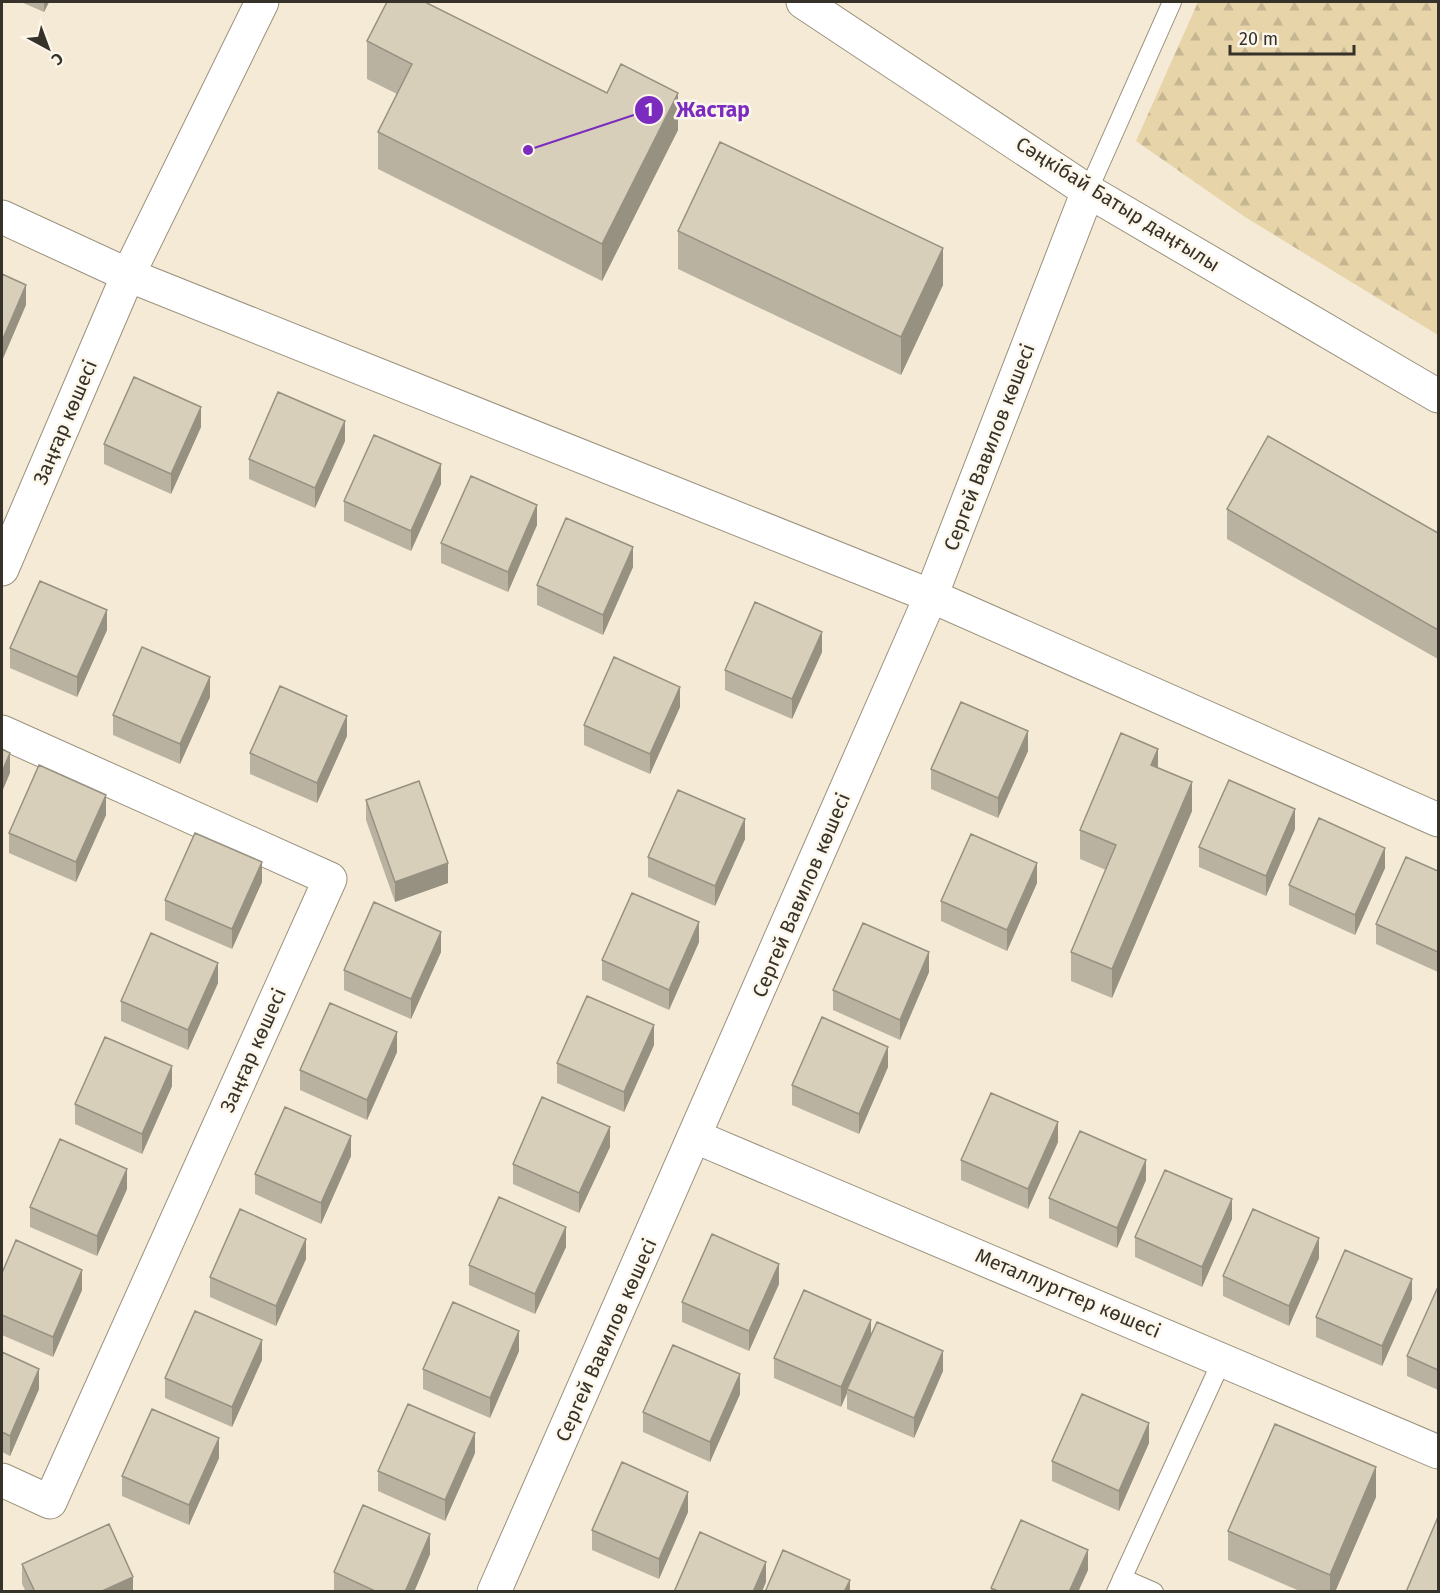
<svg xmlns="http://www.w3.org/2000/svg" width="1440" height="1593" viewBox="0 0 1440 1593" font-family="'Fira Sans',sans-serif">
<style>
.forest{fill:url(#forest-firs)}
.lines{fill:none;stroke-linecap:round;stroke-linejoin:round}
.service-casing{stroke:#9a917d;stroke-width:20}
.minor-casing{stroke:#9a917d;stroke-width:35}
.tertiary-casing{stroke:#9a917d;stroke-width:35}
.service{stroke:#fff;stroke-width:18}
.minor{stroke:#fff;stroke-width:33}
.tertiary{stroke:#fff;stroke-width:33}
.wall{fill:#bab2a0}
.shaded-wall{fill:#979182}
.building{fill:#d8cfba;stroke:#979182;stroke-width:1.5}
.labels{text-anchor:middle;stroke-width:5;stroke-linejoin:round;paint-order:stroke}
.street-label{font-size:20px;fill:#36322a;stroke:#fdf7eb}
.leader{fill:none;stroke:#7b2cbf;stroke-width:2}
.callout-dot{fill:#7b2cbf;stroke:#fdf7eb;stroke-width:2}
.mark-label{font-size:18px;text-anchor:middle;font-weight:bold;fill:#fff}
.callout-label{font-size:21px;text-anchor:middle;font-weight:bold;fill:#7b2cbf;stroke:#fdf7eb;stroke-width:5;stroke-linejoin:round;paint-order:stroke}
</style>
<defs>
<pattern id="forest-firs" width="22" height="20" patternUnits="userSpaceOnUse" patternTransform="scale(1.5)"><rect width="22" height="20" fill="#e7d4a9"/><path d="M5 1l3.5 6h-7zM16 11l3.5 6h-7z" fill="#c7b692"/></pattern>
</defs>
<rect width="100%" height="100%" fill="#f4ead5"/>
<path class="forest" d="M 1198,2 L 1438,2 L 1438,335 L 1245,217 L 1136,141 Z"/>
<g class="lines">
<g class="service-casing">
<path id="service" d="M 1088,191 L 1172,2
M 1122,1578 L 1154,1592
M 1116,1592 L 1223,1358"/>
</g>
<g class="minor-casing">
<path id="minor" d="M 2,217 L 128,275 L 931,596 L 1438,820
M 2,569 L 128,275 L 262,2
M 2,732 L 330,879 L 50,1502 L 2,1480
M 696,1137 L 1438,1452"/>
</g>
<g class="tertiary-casing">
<path id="tertiary" d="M 803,2 L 1088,191 L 1438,396
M 494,1592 L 931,596 L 1088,191"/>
</g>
<use href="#service" class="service"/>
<use href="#minor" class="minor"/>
<use href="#tertiary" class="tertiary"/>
</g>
<path class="wall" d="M 21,2 L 49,2 L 44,12 Z
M 367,41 L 678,130 L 602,281 L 378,169 L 378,132 L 397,94 L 367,79 Z
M 678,231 L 943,285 L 901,375 L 678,269 Z
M 201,427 L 171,494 L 104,464 L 104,444 Z
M 345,441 L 315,508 L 249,479 L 249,459 Z
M 441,484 L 411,551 L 344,521 L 344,501 Z
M 1227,509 L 1438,533 L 1438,659 L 1227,539 Z
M 537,525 L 508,592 L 441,563 L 441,543 Z
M 633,567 L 603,635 L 537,605 L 537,585 Z
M 107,630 L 77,697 L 10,668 L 10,648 Z
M 822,652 L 792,719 L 725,690 L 725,670 Z
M 210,697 L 180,764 L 113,735 L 113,715 Z
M 680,707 L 650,774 L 584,745 L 584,725 Z
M 347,736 L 317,803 L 250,774 L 250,753 Z
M 1028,751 L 998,818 L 931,789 L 931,769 Z
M 1158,768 L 1192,811 L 1112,998 L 1071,981 L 1071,952 L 1106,870 L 1080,859 L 1080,830 Z
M 366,800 L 448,883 L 395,902 L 366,820 Z
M 106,815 L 76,882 L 9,853 L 9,833 Z
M 1295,829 L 1266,896 L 1199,867 L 1199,847 Z
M 745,839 L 715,906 L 648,877 L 648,857 Z
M 1385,868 L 1355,935 L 1289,905 L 1289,885 Z
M 1438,871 L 1438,972 L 1376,944 L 1376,924 Z
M 262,882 L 232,949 L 165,920 L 165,900 Z
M 1037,883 L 1007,951 L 941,921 L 941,901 Z
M 699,942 L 669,1010 L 602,980 L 602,960 Z
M 441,952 L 411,1019 L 344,990 L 344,970 Z
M 929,972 L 900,1040 L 833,1010 L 833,990 Z
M 218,983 L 188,1050 L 121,1021 L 121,1001 Z
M 654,1045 L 624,1112 L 557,1083 L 557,1063 Z
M 397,1052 L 367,1120 L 300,1090 L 300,1070 Z
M 888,1067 L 859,1134 L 792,1105 L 792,1085 Z
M 172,1086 L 142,1154 L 75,1124 L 75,1104 Z
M 1058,1142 L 1028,1209 L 961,1180 L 961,1160 Z
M 610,1147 L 579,1213 L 513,1184 L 513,1164 Z
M 351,1156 L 321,1224 L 255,1194 L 255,1174 Z
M 1146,1180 L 1117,1248 L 1049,1218 L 1049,1198 Z
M 127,1189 L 97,1256 L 30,1227 L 30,1207 Z
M 1232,1219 L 1202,1287 L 1135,1257 L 1135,1237 Z
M 566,1247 L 535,1314 L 469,1285 L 469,1265 Z
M 1319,1258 L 1289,1326 L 1223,1296 L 1223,1276 Z
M 306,1259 L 276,1326 L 210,1297 L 210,1277 Z
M 2,1273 L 82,1290 L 53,1357 L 2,1335 Z
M 779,1284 L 749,1351 L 682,1322 L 682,1302 Z
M 1438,1290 L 1438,1390 L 1407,1376 L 1407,1356 Z
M 1412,1299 L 1382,1366 L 1316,1337 L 1316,1317 Z
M 871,1335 L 943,1371 L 914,1438 L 847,1409 L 847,1393 L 841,1407 L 774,1378 L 774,1358 Z
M 519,1351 L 490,1418 L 423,1389 L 423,1369 Z
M 2,1352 L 39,1389 L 10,1456 L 2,1452 Z
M 262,1360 L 232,1427 L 165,1398 L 165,1378 Z
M 740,1394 L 710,1462 L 643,1432 L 643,1412 Z
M 1149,1443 L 1119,1511 L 1052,1481 L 1052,1461 Z
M 475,1453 L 445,1521 L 378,1491 L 378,1471 Z
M 219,1458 L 189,1525 L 122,1496 L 122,1476 Z
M 1376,1497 L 1335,1592 L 1302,1592 L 1228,1560 L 1228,1531 Z
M 688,1512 L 659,1579 L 592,1550 L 592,1530 Z
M 430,1554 L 414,1592 L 334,1592 L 334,1572 Z
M 22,1564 L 133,1592 L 26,1592 L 22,1584 Z
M 1088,1570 L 1078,1592 L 991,1592 L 991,1588 Z"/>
<path class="shaded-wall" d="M 44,2 L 49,2 L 44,12 Z
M 678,93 L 678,130 L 602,281 L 602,244 Z
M 943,248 L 943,285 L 901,375 L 901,337 Z
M 26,285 L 26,305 L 2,361 L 2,341 Z
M 201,407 L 201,427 L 171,494 L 171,474 Z
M 345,421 L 345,441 L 315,508 L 315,488 Z
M 441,464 L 441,484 L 411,551 L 411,531 Z
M 537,505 L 537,525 L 508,592 L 508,572 Z
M 633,547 L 633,567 L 603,635 L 603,615 Z
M 107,610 L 107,630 L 77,697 L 77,677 Z
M 822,632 L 822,652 L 792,719 L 792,699 Z
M 210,677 L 210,697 L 180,764 L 180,744 Z
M 680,687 L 680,707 L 650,774 L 650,754 Z
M 347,716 L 347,736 L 317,803 L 317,783 Z
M 1028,731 L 1028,751 L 998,818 L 998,798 Z
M 1158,749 L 1158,778 L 1151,765 Z
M 10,753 L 10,773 L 2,792 L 2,772 Z
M 1192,782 L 1192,811 L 1112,998 L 1112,969 Z
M 106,795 L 106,815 L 76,882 L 76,862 Z
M 1295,809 L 1295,829 L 1266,896 L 1266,876 Z
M 745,819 L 745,839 L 715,906 L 715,886 Z
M 1385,848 L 1385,868 L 1355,935 L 1355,915 Z
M 262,862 L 262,882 L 232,949 L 232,929 Z
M 448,863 L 448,883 L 395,902 L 395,882 Z
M 1037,863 L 1037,883 L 1007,951 L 1007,930 Z
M 699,922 L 699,942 L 669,1010 L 669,990 Z
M 441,932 L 441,952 L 411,1019 L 411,999 Z
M 929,952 L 929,972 L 900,1040 L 900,1020 Z
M 218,963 L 218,983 L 188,1050 L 188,1030 Z
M 654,1025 L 654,1045 L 624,1112 L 624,1092 Z
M 397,1032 L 397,1052 L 367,1120 L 367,1100 Z
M 888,1047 L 888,1067 L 859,1134 L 859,1114 Z
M 172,1066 L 172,1086 L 142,1154 L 142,1134 Z
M 1058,1122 L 1058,1142 L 1028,1209 L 1028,1189 Z
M 610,1127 L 610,1147 L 579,1213 L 579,1193 Z
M 351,1136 L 351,1156 L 321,1224 L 321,1203 Z
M 1146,1160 L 1146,1180 L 1117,1248 L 1117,1228 Z
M 127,1169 L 127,1189 L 97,1256 L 97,1236 Z
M 1232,1199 L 1232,1219 L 1202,1287 L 1202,1267 Z
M 566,1227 L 566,1247 L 535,1314 L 535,1294 Z
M 1319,1238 L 1319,1258 L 1289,1326 L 1289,1306 Z
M 306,1239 L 306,1259 L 276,1326 L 276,1306 Z
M 779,1264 L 779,1284 L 749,1351 L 749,1331 Z
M 82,1270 L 82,1290 L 53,1357 L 53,1337 Z
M 1412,1279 L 1412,1299 L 1382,1366 L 1382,1346 Z
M 871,1320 L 871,1340 L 847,1389 L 847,1393 L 841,1407 L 841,1387 Z
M 519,1331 L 519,1351 L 490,1418 L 490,1398 Z
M 262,1340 L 262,1360 L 232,1427 L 232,1407 Z
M 943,1351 L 943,1371 L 914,1438 L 914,1418 Z
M 39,1369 L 39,1389 L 10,1456 L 10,1436 Z
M 740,1374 L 740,1394 L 710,1462 L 710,1442 Z
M 1149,1423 L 1149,1443 L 1119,1511 L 1119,1491 Z
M 475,1433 L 475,1453 L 445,1521 L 445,1500 Z
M 219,1438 L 219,1458 L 189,1525 L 189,1505 Z
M 1376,1467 L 1376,1497 L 1335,1592 L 1330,1592 L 1330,1575 Z
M 688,1492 L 688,1512 L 659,1579 L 659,1559 Z
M 430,1534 L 430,1554 L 414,1592 L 405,1592 Z
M 1088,1550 L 1088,1570 L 1078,1592 L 1069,1592 Z
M 766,1562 L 766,1582 L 762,1592 L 753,1592 Z
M 133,1577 L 133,1592 L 100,1592 Z
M 850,1580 L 850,1592 L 844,1592 Z"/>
<path class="building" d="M 387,2 L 425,2 L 607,93 L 621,64 L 678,93 L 602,244 L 378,132 L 412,64 L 367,41 Z
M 720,142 L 943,248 L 901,337 L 678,231 Z
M 2,274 L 26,285 L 2,341 Z
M 134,377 L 201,407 L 171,474 L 104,444 Z
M 278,392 L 345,421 L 315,488 L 249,459 Z
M 374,435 L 441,464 L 411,531 L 344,501 Z
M 1268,436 L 1438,533 L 1438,630 L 1227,509 Z
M 471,476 L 537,505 L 508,572 L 441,543 Z
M 566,518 L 633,547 L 603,615 L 537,585 Z
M 40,581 L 107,610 L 77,677 L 10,648 Z
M 755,602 L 822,632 L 792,699 L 725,670 Z
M 142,647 L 210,677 L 180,744 L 113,715 Z
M 614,657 L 680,687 L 650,754 L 584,725 Z
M 280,686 L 347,716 L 317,783 L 250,753 Z
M 961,702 L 1028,731 L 998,798 L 931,769 Z
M 1121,733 L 1158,749 L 1151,765 L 1192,782 L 1112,969 L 1071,952 L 1116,845 L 1080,830 Z
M 2,749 L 10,753 L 2,772 Z
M 39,765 L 106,795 L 76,862 L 9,833 Z
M 1229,780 L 1295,809 L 1266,876 L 1199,847 Z
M 419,781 L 448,863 L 395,882 L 366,800 Z
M 678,790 L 745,819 L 715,886 L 648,857 Z
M 1319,818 L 1385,848 L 1355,915 L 1289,885 Z
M 195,833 L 262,862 L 232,929 L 165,900 Z
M 971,834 L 1037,863 L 1007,930 L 941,901 Z
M 1406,857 L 1438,871 L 1438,952 L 1376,924 Z
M 632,893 L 699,922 L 669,990 L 602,960 Z
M 374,902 L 441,932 L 411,999 L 344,970 Z
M 863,923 L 929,952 L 900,1020 L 833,990 Z
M 151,933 L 218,963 L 188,1030 L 121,1001 Z
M 587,996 L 654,1025 L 624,1092 L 557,1063 Z
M 330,1003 L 397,1032 L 367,1100 L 300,1070 Z
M 822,1017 L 888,1047 L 859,1114 L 792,1085 Z
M 105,1037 L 172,1066 L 142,1134 L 75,1104 Z
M 991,1093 L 1058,1122 L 1028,1189 L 961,1160 Z
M 542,1097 L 610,1127 L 579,1193 L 513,1164 Z
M 285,1107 L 351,1136 L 321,1203 L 255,1174 Z
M 1080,1131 L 1146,1160 L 1117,1228 L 1049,1198 Z
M 60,1139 L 127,1169 L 97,1236 L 30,1207 Z
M 1165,1170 L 1232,1199 L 1202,1267 L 1135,1237 Z
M 499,1197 L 566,1227 L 535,1294 L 469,1265 Z
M 240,1209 L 306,1239 L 276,1306 L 210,1277 Z
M 1253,1209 L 1319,1238 L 1289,1306 L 1223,1276 Z
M 712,1234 L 779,1264 L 749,1331 L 682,1302 Z
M 16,1240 L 82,1270 L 53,1337 L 2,1315 L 2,1273 Z
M 1345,1250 L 1412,1279 L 1382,1346 L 1316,1317 Z
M 1437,1289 L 1438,1290 L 1438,1370 L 1407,1356 Z
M 804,1290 L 871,1320 L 841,1387 L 774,1358 Z
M 453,1302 L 519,1331 L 490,1398 L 423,1369 Z
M 195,1311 L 262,1340 L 232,1407 L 165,1378 Z
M 877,1322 L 943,1351 L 914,1418 L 847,1389 Z
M 673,1345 L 740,1374 L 710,1442 L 643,1412 Z
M 2,1352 L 39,1369 L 10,1436 L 2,1432 Z
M 1082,1394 L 1149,1423 L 1119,1491 L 1052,1461 Z
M 408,1404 L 475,1433 L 445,1500 L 378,1471 Z
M 152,1409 L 219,1438 L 189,1505 L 122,1476 Z
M 1275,1424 L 1376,1467 L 1330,1575 L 1228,1531 Z
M 622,1462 L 688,1492 L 659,1559 L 592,1530 Z
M 363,1505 L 430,1534 L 405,1592 L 377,1592 L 334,1572 Z
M 1438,1517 L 1438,1592 L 1406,1592 Z
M 1021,1520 L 1088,1550 L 1069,1592 L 1000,1592 L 991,1588 Z
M 109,1524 L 133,1577 L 100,1592 L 35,1592 L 22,1564 Z
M 700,1532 L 766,1562 L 753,1592 L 674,1592 Z
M 783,1550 L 850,1580 L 844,1592 L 765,1592 Z"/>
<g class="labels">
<g class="street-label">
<text transform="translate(1118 204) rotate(32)" y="7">Сәңкібай Батыр даңғылы</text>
<text transform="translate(65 422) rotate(-67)" y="7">Заңғар көшесі</text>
<text transform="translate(989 447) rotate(-69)" y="7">Сергей Вавилов көшесі</text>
<text transform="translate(801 895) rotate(-67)" y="7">Сергей Вавилов көшесі</text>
<text transform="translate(253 1050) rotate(-66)" y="7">Заңғар көшесі</text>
<text transform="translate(1068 1293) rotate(23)" y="7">Металлургтер көшесі</text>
<text transform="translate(606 1340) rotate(-66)" y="7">Сергей Вавилов көшесі</text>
</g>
</g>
<path class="leader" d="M528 150L649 110"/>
<g class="callout-dot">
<circle cx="528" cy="150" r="6"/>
<circle cx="649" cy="110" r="15"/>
</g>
<g class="mark-label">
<text x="649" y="116">1</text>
</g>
<g class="callout-label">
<text x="713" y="117">Жастар</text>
</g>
<rect width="1440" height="1593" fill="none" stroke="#36322a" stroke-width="6"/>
<g transform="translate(48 48) rotate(139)" stroke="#fdf7eb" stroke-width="4.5" paint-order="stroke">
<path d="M0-4.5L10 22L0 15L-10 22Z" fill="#36322a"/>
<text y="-9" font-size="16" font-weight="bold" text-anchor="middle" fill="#36322a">С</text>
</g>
<path d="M1230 45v9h124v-9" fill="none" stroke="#36322a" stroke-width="3"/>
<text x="1239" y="45" font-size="18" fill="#36322a" stroke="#fdf7eb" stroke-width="4.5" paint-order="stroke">20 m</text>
</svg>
